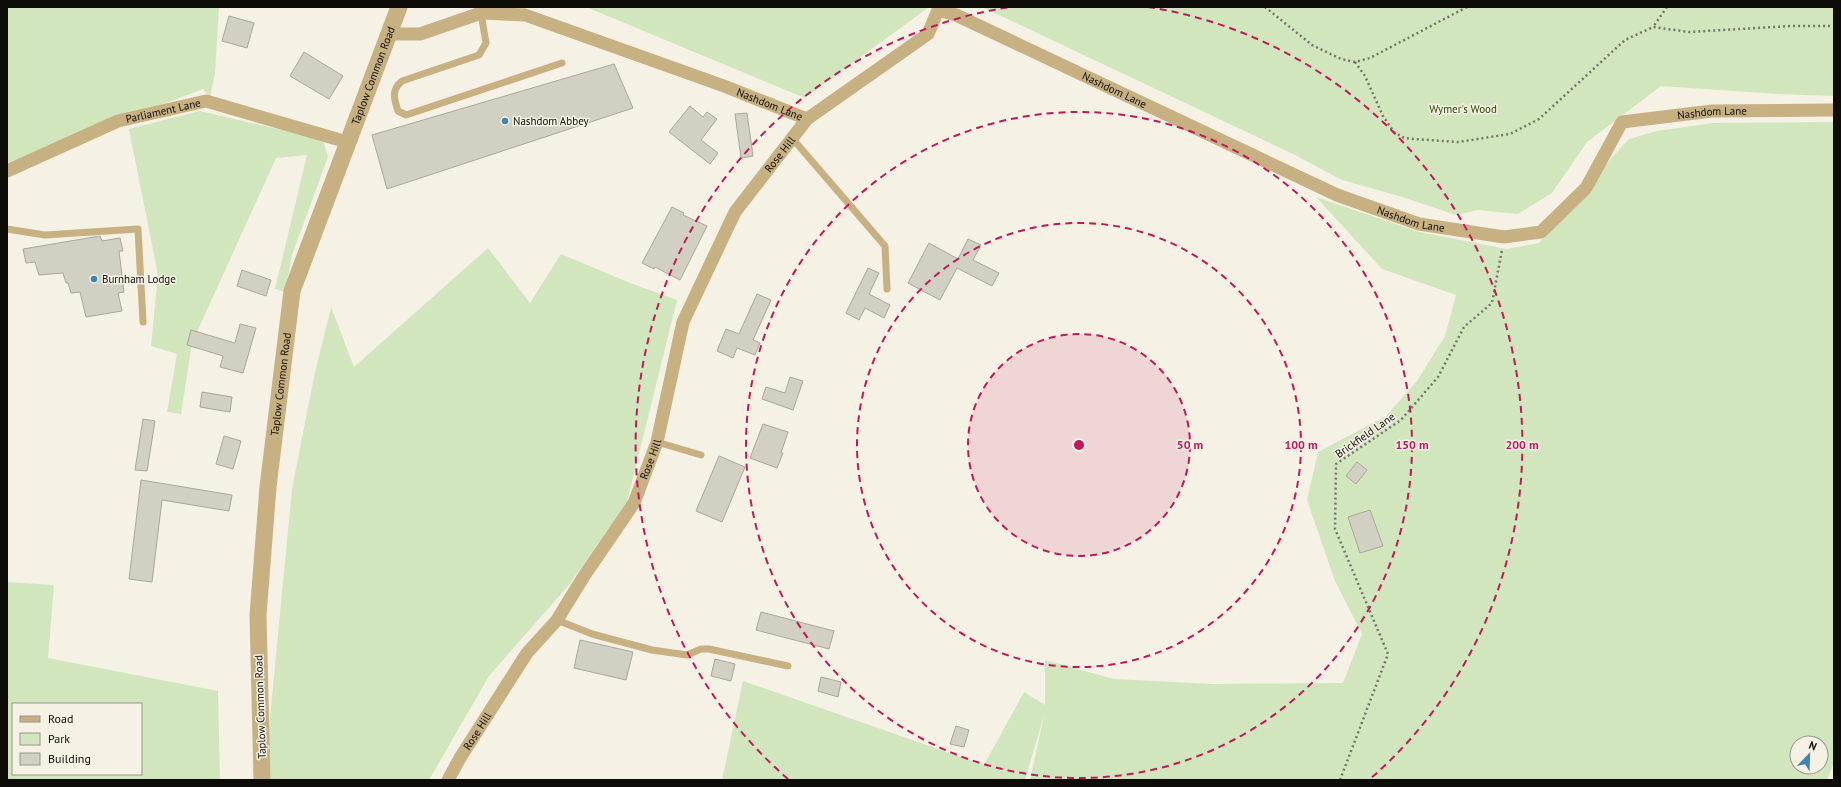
<svg xmlns="http://www.w3.org/2000/svg" width="1841" height="787" viewBox="0 0 1841 787" font-family="'PT Sans',sans-serif">
<style>
.green{fill:#d1e6bd;fill-rule:evenodd}
.building{fill:#d2cfc3;stroke:#a9a69b}
.lines{fill:none;stroke-linecap:round;stroke-linejoin:round}
.path{stroke:#76736c;stroke-width:2.5;stroke-dasharray:2 3;stroke-linecap:butt}
.service{stroke:#c7b082;stroke-width:7}
.minor{stroke:#c7b082;stroke-width:13}
.tertiary{stroke:#c7b082;stroke-width:17}
.ring{fill:none;stroke:#c2185b;stroke-width:2;stroke-dasharray:7 5}
.poi-dot{fill:#3a84b8;stroke:#f5f1e5;stroke-width:1.5}
.labels{text-anchor:middle;stroke-width:3;stroke-linejoin:round;paint-order:stroke}
.street-label{font-size:11px;fill:#0d0c08;stroke:#f5f1e5}
.park-label{font-size:11px;fill:#2c4500;stroke:#f5f1e5}
.poi-label{font-size:11px;fill:#0d0c08;stroke:#f5f1e5;text-anchor:start}
.centre{fill:#c2185b;stroke:#f5f1e5;stroke-width:2}
.ring-label{font-size:12px;text-anchor:middle;font-weight:bold;fill:#c2185b;stroke:#f5f1e5;stroke-width:3;stroke-linejoin:round;paint-order:stroke}
</style>
<rect width="100%" height="100%" fill="#f5f1e5"/>
<path class="green" d="M 7,7 L 219,7 L 215,73 L 210,97 L 203,89 L 7,163 Z
M 586,7 L 929,7 L 805,98 Z
M 982,7 L 1834,7 L 1834,96 L 1778,94 L 1661,86 L 1587,142 L 1552,193 L 1518,214 L 1478,210 L 1456,215 L 1399,196 L 1342,180 L 1295,155 Z
M 200,111 L 312,137 L 324,143 L 328,157 L 292,255 L 285,292 L 275,289 L 307,155 L 276,158 L 192,343 L 181,414 L 167,412 L 177,354 L 151,346 L 158,275 L 129,129 Z
M 1834,122 L 1834,762 L 1827,780 L 1030,780 L 1044,716 L 1025,780 L 722,780 L 743,681 L 984,765 L 1024,692 L 1045,705 L 1045,660 L 1114,679 L 1213,684 L 1343,683 L 1362,634 L 1335,581 L 1307,500 L 1318,452 L 1386,416 L 1417,381 L 1445,336 L 1456,295 L 1382,269 L 1316,197 L 1419,232 L 1507,249 L 1539,243 L 1584,188 L 1629,139 L 1657,131 L 1713,123 ZM 1797,743 L 1821,743 L 1821,767 L 1797,767 Z
M 488,248 L 530,303 L 561,254 L 630,283 L 677,300 L 627,502 L 568,586 L 489,676 L 429,780 L 264,780 L 292,489 L 314,377 L 331,307 L 354,367 Z
M 7,582 L 54,585 L 48,658 L 218,691 L 220,780 L 7,780 ZM 13,704 L 141,704 L 141,774 L 13,774 Z"/>
<path class="building" d="M 229,16 L 254,23 L 247,48 L 222,41 Z
M 304,52 L 343,76 L 329,99 L 290,76 Z
M 614,64 L 633,108 L 387,189 L 372,135 Z
M 690,106 L 703,117 L 707,112 L 717,119 L 701,140 L 718,153 L 710,164 L 669,132 Z
M 747,113 L 753,156 L 741,158 L 735,114 Z
M 672,207 L 684,213 L 683,215 L 707,226 L 680,280 L 655,267 L 654,269 L 642,263 Z
M 100,236 L 102,241 L 120,238 L 123,251 L 119,251 L 124,292 L 118,293 L 122,311 L 86,317 L 80,292 L 71,293 L 68,283 L 66,283 L 63,273 L 39,275 L 35,262 L 26,263 L 23,249 Z
M 968,239 L 981,245 L 973,260 L 999,273 L 992,286 L 957,268 L 940,300 L 908,283 L 929,243 L 958,259 Z
M 868,268 L 879,273 L 869,294 L 890,305 L 884,318 L 865,308 L 859,320 L 846,313 Z
M 242,270 L 271,280 L 266,296 L 237,286 Z
M 757,294 L 771,300 L 753,340 L 760,343 L 755,355 L 737,348 L 733,358 L 717,351 L 726,329 L 739,334 Z
M 240,324 L 256,328 L 243,373 L 220,367 L 223,356 L 187,345 L 191,330 L 235,343 Z
M 790,377 L 803,381 L 793,410 L 762,399 L 766,387 L 785,393 Z
M 202,392 L 232,397 L 230,412 L 200,407 Z
M 143,419 L 155,421 L 147,471 L 135,470 Z
M 763,424 L 788,432 L 781,453 L 783,453 L 777,468 L 750,458 Z
M 224,436 L 241,441 L 233,469 L 216,464 Z
M 719,456 L 745,467 L 722,522 L 696,511 Z
M 1357,462 L 1367,470 L 1356,484 L 1346,476 Z
M 141,480 L 232,495 L 229,511 L 162,500 L 152,582 L 129,579 Z
M 1370,510 L 1383,546 L 1360,553 L 1348,517 Z
M 761,612 L 834,631 L 829,649 L 756,630 Z
M 580,640 L 633,652 L 626,680 L 574,668 Z
M 715,659 L 735,664 L 731,681 L 711,676 Z
M 821,677 L 841,682 L 838,697 L 818,691 Z
M 956,726 L 969,730 L 964,747 L 950,744 Z"/>
<g class="lines">
<path class="path" d="M 1265,7 L 1312,45 L 1341,59 L 1355,62 L 1370,58 L 1467,7
M 1667,7 L 1653,27 L 1689,32 L 1791,26 L 1834,26
M 1355,62 L 1365,76 L 1383,116 L 1394,132 L 1404,138 L 1414,139 L 1458,142 L 1510,134 L 1539,119 L 1625,40 L 1653,27
M 1340,780 L 1388,654 L 1335,529 L 1336,464 L 1401,420 L 1438,377 L 1464,327 L 1492,303 L 1502,250"/>
<path class="service" d="M 481,13 L 486,43 L 479,55 L 402,81 C 391,90 394,99 398,111 L 406,115 L 562,63
M 792,138 L 885,246 L 887,289
M 7,229 L 45,235 L 138,229 L 143,322
M 657,442 L 701,455
M 557,620 L 592,634 L 652,650 L 687,655 L 701,649 L 709,649 L 788,666"/>
<g class="minor">
<path id="s1" d="M 390,34 L 420,34 L 481,13 L 525,15 L 724,86 L 807,119 L 928,34 L 938,10 L 956,15 L 1337,195 L 1419,224 L 1504,237 L 1541,232 L 1586,188 L 1622,122 L 1712,111 L 1834,110"/>
<path id="s2" d="M 7,171 L 118,121 L 206,101 L 347,142"/>
<path id="s3" d="M 448,780 L 460,758 L 527,653 L 557,620 L 584,576 L 634,503 L 657,442 L 683,322 L 735,212 L 807,119"/>
</g>
<path class="tertiary" id="s4" d="M 262,780 L 258,615 L 268,487 L 292,291 L 399,7"/>
</g>
<circle cx="1079" cy="445" r="111" fill="#c2185b" fill-opacity=".12"/>
<g class="ring">
<circle cx="1079" cy="445" r="111"/>
<circle cx="1079" cy="445" r="222"/>
<circle cx="1079" cy="445" r="333"/>
<path d="M788 779A443 443 0 0 1 1010 7M1148 7A443 443 0 0 1 1370 779"/>
</g>
<g class="poi-dot">
<circle cx="505" cy="121" r="4"/>
<circle cx="94" cy="279" r="4"/>
</g>
<g class="labels">
<g class="street-label">
<text dy="4" stroke="none"><textPath href="#s4" startOffset="721">Taplow Common Road</textPath></text>
<text dy="4" stroke="none"><textPath href="#s1" startOffset="807">Nashdom Lane</textPath></text>
<text dy="4" stroke="none"><textPath href="#s1" startOffset="399">Nashdom Lane</textPath></text>
<text dy="4" stroke="none"><textPath href="#s2" startOffset="168">Parliament Lane</textPath></text>
<text dy="4" stroke="none"><textPath href="#s1" startOffset="1492">Nashdom Lane</textPath></text>
<text dy="4" stroke="none"><textPath href="#s3" startOffset="717">Rose Hill</textPath></text>
<text dy="4" stroke="none"><textPath href="#s1" startOffset="1131">Nashdom Lane</textPath></text>
<text dy="4" stroke="none"><textPath href="#s4" startOffset="397">Taplow Common Road</textPath></text>
<text transform="translate(1365 435) rotate(-35)" y="4">Brickfield Lane</text>
<text dy="4" stroke="none"><textPath href="#s3" startOffset="381">Rose Hill</textPath></text>
<text transform="translate(260 707) rotate(-92)" y="4">Taplow Common Road</text>
<text dy="4" stroke="none"><textPath href="#s3" startOffset="57">Rose Hill</textPath></text>
</g>
<g class="park-label">
<text x="1463" y="113">Wymer's Wood</text>
</g>
<g class="poi-label">
<text x="513" y="125">Nashdom Abbey</text>
<text x="102" y="283">Burnham Lodge</text>
</g>
</g>
<circle cx="1079" cy="445" r="6" class="centre"/>
<g class="ring-label">
<text x="1190" y="449">50 m</text>
<text x="1301" y="449">100 m</text>
<text x="1412" y="449">150 m</text>
<text x="1522" y="449">200 m</text>
</g>
<rect width="1841" height="787" fill="none" stroke="#0d0c08" stroke-width="16"/>
<rect x="12" y="703" width="130" height="72" fill="#f5f1e5" stroke="#98958d"/>
<rect x="20" y="716" width="20" height="6" fill="#c7b082" stroke="#98958d"/>
<text x="48" y="723" font-size="12" fill="#0d0c08">Road</text>
<rect x="20" y="733" width="20" height="12" fill="#d1e6bd" stroke="#98958d"/>
<text x="48" y="743" font-size="12" fill="#0d0c08">Park</text>
<rect x="20" y="753" width="20" height="12" fill="#d2cfc3" stroke="#98958d"/>
<text x="48" y="763" font-size="12" fill="#0d0c08">Building</text>
<g transform="translate(1809 755) rotate(23)"><circle r="19" fill="#f5f1e5" stroke="#98958d"/>
<path d="M0-3L7 15L0 10L-7 15Z" fill="#3a84b8"/>
<text y="-6" font-size="11" font-weight="bold" text-anchor="middle" fill="#0d0c08">N</text>
</g>
</svg>
